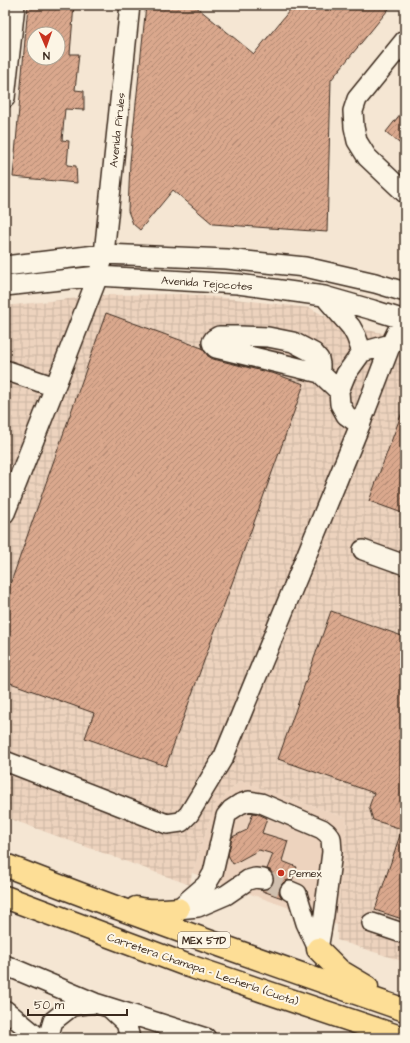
<svg xmlns="http://www.w3.org/2000/svg" width="410" height="1043" viewBox="0 0 410 1043" font-family="'Architects Daughter',sans-serif">
<style>
.built{fill:#edd3be}
.industrial{fill:url(#industrial-grid)}
.building{fill:url(#building-hatch);stroke:#3b2a1e;fill-rule:evenodd}
.lines{fill:none;stroke-linecap:round;stroke-linejoin:round}
.minor-tunnel{stroke:#d0c0af;stroke-width:19;stroke-dasharray:19 10;stroke-linecap:butt}
.minor-casing{stroke:#3b2a1e;stroke-width:22}
.highway-casing{stroke:#3b2a1e;stroke-width:25}
.minor{stroke:#fcf5e5;stroke-width:19}
.highway{stroke:#fdde96;stroke-width:22}
.poi-dot{fill:#c8321e;stroke:#fcf5e5;stroke-width:1.5}
.labels{text-anchor:middle;stroke-width:4;stroke-linejoin:round;paint-order:stroke}
.shield{fill:#fcf5e5;stroke:#75675a;stroke-width:1}
.shield-label{font-size:10px;font-weight:bold;fill:#3b2a1e}
.street-label{font-size:11px;fill:#3b2a1e;stroke:#fcf5e5}
.poi-label{font-size:11px;fill:#3b2a1e;stroke:#fcf5e5;text-anchor:start}
</style>
<defs>
<pattern id="industrial-grid" width="8" height="8" patternUnits="userSpaceOnUse"><rect width="8" height="8" fill="#edd3be"/><path d="M0 4h8M4 0v8" fill="none" stroke="#ccb5a3"/></pattern>
<pattern id="building-hatch" width="6" height="6" patternUnits="userSpaceOnUse"><rect width="6" height="6" fill="#daa88d"/><path d="M-1 1l2-2M0 6l6-6M5 7l2-2" fill="none" stroke="#b28973"/></pattern>
</defs>
<rect width="100%" height="100%" fill="#f5e6d3"/>
<filter id="ink" filterUnits="userSpaceOnUse"><feTurbulence type="fractalNoise" baseFrequency=".025" numOctaves="2"/><feDisplacementMap in="SourceGraphic" scale="8" xChannelSelector="R" yChannelSelector="G"/><feConvolveMatrix kernelMatrix="1 2 1 2 8 2 1 2 1" color-interpolation-filters="sRGB"/></filter>
<g filter="url(#ink)">
<path class="built" d="M 240,781 L 347,818 L 337,925 L 192,873 L 215,805 Z"/>
<path class="industrial" d="M 183,294 L 235,299 L 310,308 L 340,324 L 405,338 L 405,962 L 337,940 L 337,925 L 347,818 L 240,781 L 215,805 L 192,873 L 190,885 L 5,817 L 5,306 L 104,295 Z"/>
<path class="building" d="M 28,5 L 74,5 L 70,54 L 79,54 L 75,90 L 84,91 L 84,110 L 65,109 L 62,140 L 69,141 L 67,165 L 76,166 L 77,183 L 13,177 ZM 34,34 L 58,34 L 58,58 L 34,58 Z
M 146,5 L 194,5 L 254,54 L 294,5 L 392,5 L 331,80 L 327,232 L 213,224 L 173,190 L 140,230 L 133,224 L 128,211 L 130,162 Z
M 405,108 L 405,148 L 386,132 Z
M 106,313 L 202,348 L 208,356 L 213,359 L 275,374 L 304,384 L 166,766 L 85,738 L 94,713 L 5,681 L 5,599 Z
M 404,407 L 405,407 L 405,514 L 369,501 Z
M 331,611 L 405,637 L 405,920 L 375,910 L 402,829 L 373,820 L 369,807 L 374,793 L 278,759 Z
M 253,813 L 258,814 L 267,818 L 262,833 L 288,841 L 282,861 L 297,867 L 292,881 L 288,880 L 284,882 L 280,886 L 279,893 L 282,898 L 260,890 L 268,889 L 272,886 L 274,881 L 273,874 L 270,870 L 267,869 L 273,854 L 259,850 L 233,864 L 228,855 L 232,837 L 247,830 Z"/>
<g class="lines">
<path class="minor-tunnel" d="M 263,879 L 290,891"/>
<g class="minor-casing">
<path id="minor" d="M 405,40 L 357,99 L 353,111 L 354,127 L 357,141 L 367,157 L 405,193
M 5,98 L 15,5
M 5,266 L 104,254 L 227,259 L 305,267 L 375,283 L 405,292
M 5,286 L 98,276 L 238,284 L 324,296 L 373,310 L 405,320
M 324,296 L 351,327 L 356,336 L 362,352
M 5,370 L 55,387
M 320,373 L 320,364 L 319,359 L 314,353 L 293,342 L 268,337 L 239,336 L 219,336 L 214,339 L 212,342 L 213,345 L 216,348 L 320,373 L 339,391
M 360,425 L 346,415 L 340,404 L 339,391 L 346,374 L 362,352 L 391,344
M 5,513 L 55,387 L 98,276 L 104,254 L 130,5
M 363,550 L 405,565
M 5,761 L 167,824 L 181,822 L 189,814 L 224,756 L 360,425 L 391,344 L 403,319
M 290,891 L 297,894 L 306,923 L 318,949
M 178,909 L 206,885 L 213,873 L 226,816 L 231,810 L 240,804 L 249,801 L 261,803 L 322,829 L 327,833 L 331,838 L 332,852 L 324,915 L 318,949
M 178,909 L 198,907 L 226,895 L 248,880 L 255,878 L 263,879
M 372,923 L 405,934
M 5,965 L 95,1003 L 206,1038
M 111,1009 L 126,1023 L 130,1038
M 5,1010 L 39,1038
M 48,1038 L 53,1021 L 72,1006 L 95,1003"/>
</g>
<g class="highway-casing">
<path id="highway" d="M 5,865 C 137,917 271,964 405,1010
M 5,897 L 189,966 L 403,1038
M 136,908 C 150,912 164,910 178,909
M 318,949 L 340,971 L 367,987"/>
</g>
<use href="#minor" class="minor"/>
<use href="#highway" class="highway"/>
</g>
</g>
<circle class="poi-dot" cx="281" cy="873" r="4"/>
<g class="labels">
<rect class="shield" x="178" y="932" width="52" height="16" rx="3"/>
<g class="shield-label">
<text x="204" y="944">MEX 57D</text>
</g>
<g class="street-label">
<text transform="translate(117 130) rotate(-84)" y="4">Avenida Pirules</text>
<text transform="translate(207 283) rotate(4)" y="4">Avenida Tejocotes</text>
<text transform="translate(203 969) rotate(19)" y="4">Carretera Chamapa - Lechería (Cuota)</text>
</g>
<g class="poi-label">
<text x="289" y="877">Pemex</text>
</g>
</g>
<rect width="410" height="1043" fill="none" stroke="#fcf5e5" stroke-width="20"/>
<rect x="10" y="10" width="390" height="1023" fill="none" stroke="#3b2a1e" stroke-width="1.5" filter="url(#ink)"/>
<g transform="translate(46 46) rotate(178)"><circle r="19" fill="#fcf5e5" stroke="#afa495"/>
<path d="M0-3L7 15L0 10L-7 15Z" fill="#c8321e"/>
<text y="-6" font-size="11" font-weight="bold" text-anchor="middle" fill="#3b2a1e">N</text>
</g>
<path d="M28 1009v6h99v-6" fill="none" stroke="#3b2a1e" stroke-width="2"/>
<text x="34" y="1009" font-size="12" fill="#3b2a1e" stroke="#fcf5e5" stroke-width="3" paint-order="stroke">50 m</text>
</svg>
